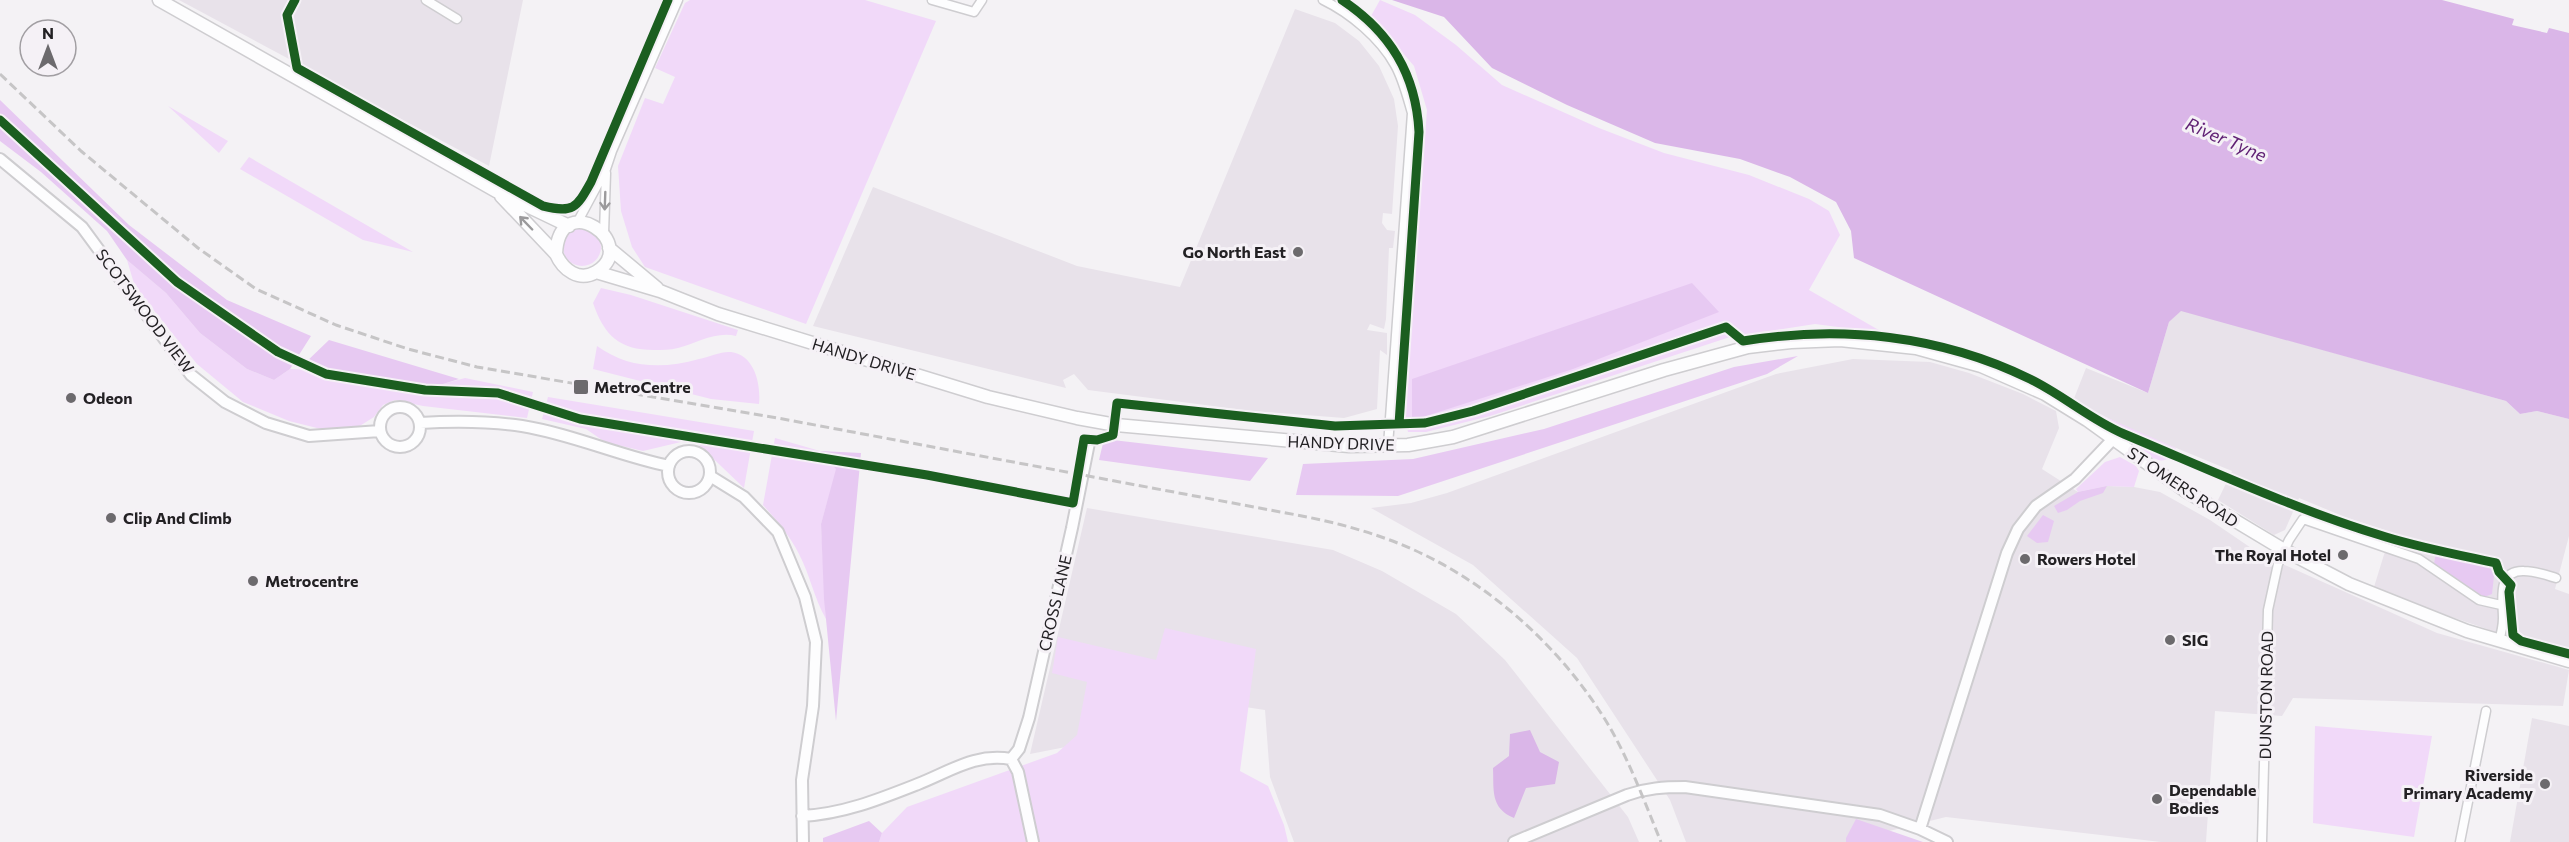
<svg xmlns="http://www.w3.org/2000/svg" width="2569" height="842" viewBox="0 0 2569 842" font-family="Commissioner,sans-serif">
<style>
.built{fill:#e8e2ea}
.green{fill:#f1d9f9}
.forest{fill:#e7c9f2}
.water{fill:#dab6e8}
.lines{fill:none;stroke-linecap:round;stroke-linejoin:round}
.minor-casing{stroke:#cecdd0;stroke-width:11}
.tertiary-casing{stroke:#cecdd0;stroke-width:14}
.primary-casing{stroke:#cecdd0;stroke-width:15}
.minor{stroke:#fdfdfe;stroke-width:8}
.tertiary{stroke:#fdfdfe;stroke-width:10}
.primary{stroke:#fdfdfe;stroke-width:12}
.rail{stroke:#c6c5c6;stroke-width:3;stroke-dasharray:9 4.5;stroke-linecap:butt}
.cycleway-casing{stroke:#f5f1f6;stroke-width:13}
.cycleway{stroke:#1b5e20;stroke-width:9}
.oneway{stroke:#9b9a9c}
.poi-dot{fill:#6c6a6d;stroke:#f5f1f6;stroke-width:2}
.labels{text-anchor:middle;stroke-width:6;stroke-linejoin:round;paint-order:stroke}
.poi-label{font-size:16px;font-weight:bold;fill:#232124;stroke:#f5f1f6;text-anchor:start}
.street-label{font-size:16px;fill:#232124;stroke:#f5f1f6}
.water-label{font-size:18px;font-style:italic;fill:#602174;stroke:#f5f1f6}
</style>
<rect width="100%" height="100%" fill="#f4f2f5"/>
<path class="built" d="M 179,0 L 523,0 L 489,166 Z
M 1295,9 L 1335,23 L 1359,41 L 1379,66 L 1394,99 L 1398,126 L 1392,214 L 1383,213 L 1382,223 L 1387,230 L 1395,231 L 1393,248 L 1389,248 L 1386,319 L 1384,329 L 1370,324 L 1367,330 L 1387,333 L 1387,355 L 1380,350 L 1377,409 L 1344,418 L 1252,411 L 1088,390 L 1074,374 L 1063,380 L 1066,388 L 813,326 L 873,187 L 1077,266 L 1180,287 Z
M 2181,310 L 2506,401 L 2520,414 L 2537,411 L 2569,419 L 2569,536 L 2555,589 L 2569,594 L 2569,658 L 2521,643 L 2487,629 L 2393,597 L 2374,587 L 2391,532 L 2345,517 L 2299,498 L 2285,530 L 2274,535 L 2218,500 L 2232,471 L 2135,431 L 2073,401 L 2086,368 L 2148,393 L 2169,322 Z
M 1853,359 L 1930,362 L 1969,373 L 2023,394 L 2056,411 L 2059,428 L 2042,469 L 2078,492 L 2107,486 L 2134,487 L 2160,492 L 2210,520 L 2260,554 L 2437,633 L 2569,670 L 2563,706 L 2293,698 L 2282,716 L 2215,711 L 2206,842 L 2161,842 L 1946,817 L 1885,832 L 1884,842 L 1686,842 L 1670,800 L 1577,658 L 1473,565 L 1371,508 L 1411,503 L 1447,493 L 1776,374 Z
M 1087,508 L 1333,550 L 1382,571 L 1456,614 L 1505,660 L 1628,817 L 1639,842 L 1294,842 L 1270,777 L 1265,710 L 1232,705 L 1081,744 L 1030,754 Z
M 2532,718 L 2569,726 L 2569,842 L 2510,842 Z"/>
<path class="green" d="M 690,0 L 865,0 L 936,21 L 806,324 L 645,267 L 632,247 L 621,211 L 618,166 L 645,98 L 663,104 L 675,77 L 655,68 L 685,3 Z
M 1380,0 L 1415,15 L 1456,45 L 1502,85 L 1599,128 L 1664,153 L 1749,175 L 1809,199 L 1829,211 L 1840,235 L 1809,290 L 1884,333 L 1815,324 L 1730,337 L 1490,416 L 1426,432 L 1408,432 L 1404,414 L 1427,110 L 1414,66 L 1371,16 Z
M 168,106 L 228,141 L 219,153 Z
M 249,157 L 413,252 L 363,240 L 240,169 Z
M563 247a19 19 0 1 1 38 0a19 19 0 1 1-38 0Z
M 127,260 L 166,293 L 200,333 L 247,369 L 274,380 L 290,369 L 316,370 L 417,385 L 443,384 L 465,378 L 533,392 L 527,418 L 423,406 L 395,400 L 383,405 L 374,417 L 358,427 L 321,429 L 289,421 L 243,402 L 197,364 L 135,287 Z
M 601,288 L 631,295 L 738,330 L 736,336 C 716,331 697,343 678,348 C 670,350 662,350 654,350 C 619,350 604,335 593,303 Z
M 597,346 C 629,369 663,369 699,359 C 709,357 722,351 731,352 C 755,355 761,385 759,404 L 711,399 L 593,369 Z
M 548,397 L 754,431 L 744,488 L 698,444 L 681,442 L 643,451 L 605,442 L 586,429 L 542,419 Z
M 2092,411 L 2176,448 C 2165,478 2134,446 2118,435 L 2116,429 Z
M 775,438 L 820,451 L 837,469 L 821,524 L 826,619 C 814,598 810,575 799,554 C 790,536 777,521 763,505 Z
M 2120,457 L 2136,466 L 2139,471 L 2134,487 L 2107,486 L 2078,492 L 2076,489 L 2105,462 Z
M 1165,628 L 1256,649 L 1240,771 L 1268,786 L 1284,825 L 1288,842 L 879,842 L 882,833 L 907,807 L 1057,753 L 1077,735 L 1087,682 L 1052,673 L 1058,637 L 1156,660 Z
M 2315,726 L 2432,736 L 2414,837 L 2313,823 Z"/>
<path class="forest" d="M 0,100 L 129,225 L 227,300 L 311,336 L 290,369 L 274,380 L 247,369 L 200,333 L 166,293 L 127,260 L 107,231 L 41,172 L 0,141 Z
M 1692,283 L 1719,312 L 1573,369 L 1426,416 L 1412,418 L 1412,379 Z
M 329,340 L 459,379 L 443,384 L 417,385 L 326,374 L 304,364 Z
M 1798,356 L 1767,374 L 1398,496 L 1296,495 L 1303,464 L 1413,459 L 1544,429 L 1734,367 Z
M 1104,439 L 1268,458 L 1250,481 L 1099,460 Z
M 820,451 L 861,453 L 836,721 L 824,599 L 821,524 L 836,469 Z
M 2107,486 L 2103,493 L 2080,501 L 2067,510 L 2058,513 L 2054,506 L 2078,492 Z
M 2043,515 L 2054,521 L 2048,542 L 2037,543 L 2027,536 Z
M 2437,546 L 2493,556 L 2495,567 L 2492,594 L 2484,597 L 2434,564 Z
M 1856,819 L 1923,842 L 1846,842 L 1846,838 Z
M 869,821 L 882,833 L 879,842 L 823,842 L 823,838 Z"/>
<path class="water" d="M 1392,0 L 2442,0 L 2514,19 L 2512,25 L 2547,33 L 2549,28 L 2569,33 L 2569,419 L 2537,411 L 2520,414 L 2506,401 L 2181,311 L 2169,322 L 2148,393 L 1854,258 L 1851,231 L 1836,202 L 1790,177 L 1740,159 L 1655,143 L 1567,105 L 1492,68 L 1444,17 Z
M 1530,730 L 1540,752 L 1559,762 L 1555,784 L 1526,788 L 1514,818 C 1490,808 1494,790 1493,768 L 1509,756 L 1510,734 Z"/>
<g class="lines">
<g class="minor-casing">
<path id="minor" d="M 426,0 L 457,19
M 932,0 L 974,12 L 982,0
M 1323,0 C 1350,13 1380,38 1395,65 C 1403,79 1407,96 1412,113 L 1388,446
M 577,223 L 606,169 L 612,151 L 678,0
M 604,233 L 606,173
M 2499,641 C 2501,634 2503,626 2503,618 C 2503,601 2496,570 2524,571 C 2535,571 2546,575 2556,578
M 2262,842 L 2268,610 L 2278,564 L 2289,540 L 2303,519 L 2419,559 L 2479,600 L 2501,605
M 2460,842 L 2486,711"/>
</g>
<g class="tertiary-casing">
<path id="tertiary" d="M 0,159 L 82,227 L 191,375 L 225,402 L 266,423 L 309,436 L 380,431
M380 427a20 20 0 1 1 40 0a20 20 0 1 1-40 0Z
M 420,423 C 455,421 488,421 522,426 C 572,434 620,456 669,466
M668 472a21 21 0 1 1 42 0a21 21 0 1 1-42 0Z
M 710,476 L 744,497 L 778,532 L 805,597 L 816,642 L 813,706 L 802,780 L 803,842
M 1011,759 L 1018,772 L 1033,842
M 802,816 C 843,814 880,799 918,784 C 951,771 975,753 1011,759 L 1019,749 L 1029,718 L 1072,528 L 1089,443
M 1920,829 L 2007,553 L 2018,529 L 2036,506 L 2075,479 L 2113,439
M 1514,842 L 1627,795 C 1647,788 1664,787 1685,787 L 1880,815 L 1920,829 L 1947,842"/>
</g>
<g class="primary-casing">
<path id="primary" d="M 159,0 L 496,191 L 569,226
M 501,196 L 556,254 C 563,270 579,282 596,272 C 642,244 559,186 556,254
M 609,248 L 657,288
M 596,272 L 660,291 L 718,314 L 988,397 L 1077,418 L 1116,425 L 1349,446 L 1408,445 L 1453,437 L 1664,370 L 1748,347 L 1791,342 L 1840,340 L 1916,348 L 1981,366 L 2045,394 L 2087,420 L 2184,490 L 2284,550 L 2349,584 L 2467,631 L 2569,661"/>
</g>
<use href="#minor" class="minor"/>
<use href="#tertiary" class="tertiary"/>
<use href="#primary" class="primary"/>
<path class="rail" d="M 0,74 L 81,151 L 198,248 L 256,289 L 336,325 L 408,349 L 477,367 L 783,419 L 1286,513 C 1325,520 1363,529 1400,544 C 1485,578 1562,647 1609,726 C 1630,762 1645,803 1661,842"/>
<g class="cycleway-casing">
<path id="cycleway" d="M 295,0 L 287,15 L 297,68 L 543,206 C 573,213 576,209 591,182 L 668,0
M 1342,0 C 1390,32 1416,74 1419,132 L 1399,424
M 0,120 L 177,282 L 278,352 L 326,374 L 425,390 L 498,393 L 580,419 L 927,475 L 1073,503 L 1084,439 L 1097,440 L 1113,435 L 1117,403 L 1335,426 L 1425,423 L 1473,411 L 1726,327 L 1743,341 C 1841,325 1940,335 2030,379 C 2063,395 2091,420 2124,434 C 2210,470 2296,510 2386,537 C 2422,548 2459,555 2496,563 L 2499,572 L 2511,585 L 2509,592 L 2513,635 L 2521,641 L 2569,654"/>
</g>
<use href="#cycleway" class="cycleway"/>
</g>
<defs><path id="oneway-shaft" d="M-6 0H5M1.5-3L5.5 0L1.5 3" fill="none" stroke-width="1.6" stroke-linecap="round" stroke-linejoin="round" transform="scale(1.5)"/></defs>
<g class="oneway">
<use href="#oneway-shaft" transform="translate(605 201) rotate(92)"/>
<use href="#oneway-shaft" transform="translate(526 223) rotate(-134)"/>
</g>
<g class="poi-dot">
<circle cx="1298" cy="252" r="6"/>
<rect x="573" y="379" width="16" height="16" rx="3"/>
<circle cx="71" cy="398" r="6"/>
<circle cx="111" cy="518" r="6"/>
<circle cx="2343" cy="555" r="6"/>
<circle cx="2025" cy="559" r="6"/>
<circle cx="253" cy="581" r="6"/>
<circle cx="2170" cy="640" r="6"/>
<circle cx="2545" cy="784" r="6"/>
<circle cx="2157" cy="799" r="6"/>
</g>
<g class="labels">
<g class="poi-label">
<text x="1286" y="258" text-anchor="end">Go North East</text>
<text x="594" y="393">MetroCentre</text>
<text x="83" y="404">Odeon</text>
<text x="123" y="524">Clip And Climb</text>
<text x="2331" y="561" text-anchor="end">The Royal Hotel</text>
<text x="2037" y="565">Rowers Hotel</text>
<text x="265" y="587">Metrocentre</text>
<text x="2182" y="646">SIG</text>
<text x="2533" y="781" text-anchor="end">Riverside<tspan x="2533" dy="18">Primary Academy</tspan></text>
<text x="2169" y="796">Dependable<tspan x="2169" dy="18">Bodies</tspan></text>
</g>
<g class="street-label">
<text transform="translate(145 311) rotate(53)" y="6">SCOTSWOOD VIEW</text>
<text transform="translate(864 359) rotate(17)" y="6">HANDY DRIVE</text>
<text transform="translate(1341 443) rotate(2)" y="6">HANDY DRIVE</text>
<text transform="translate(2183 487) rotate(34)" y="6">ST OMERS ROAD</text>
<text transform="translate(1055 603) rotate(-77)" y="6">CROSS LANE</text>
<text transform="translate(2266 695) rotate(-89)" y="6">DUNSTON ROAD</text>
</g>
<g class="water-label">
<text transform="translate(2226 140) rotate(23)" y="6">River Tyne</text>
</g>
</g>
<g transform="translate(48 48)"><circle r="28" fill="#f5f1f6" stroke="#a19ea2" stroke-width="1.5"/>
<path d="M0-4.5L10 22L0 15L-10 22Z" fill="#6c6a6d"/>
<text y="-9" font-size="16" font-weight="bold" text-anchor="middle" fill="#232124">N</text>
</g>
</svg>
